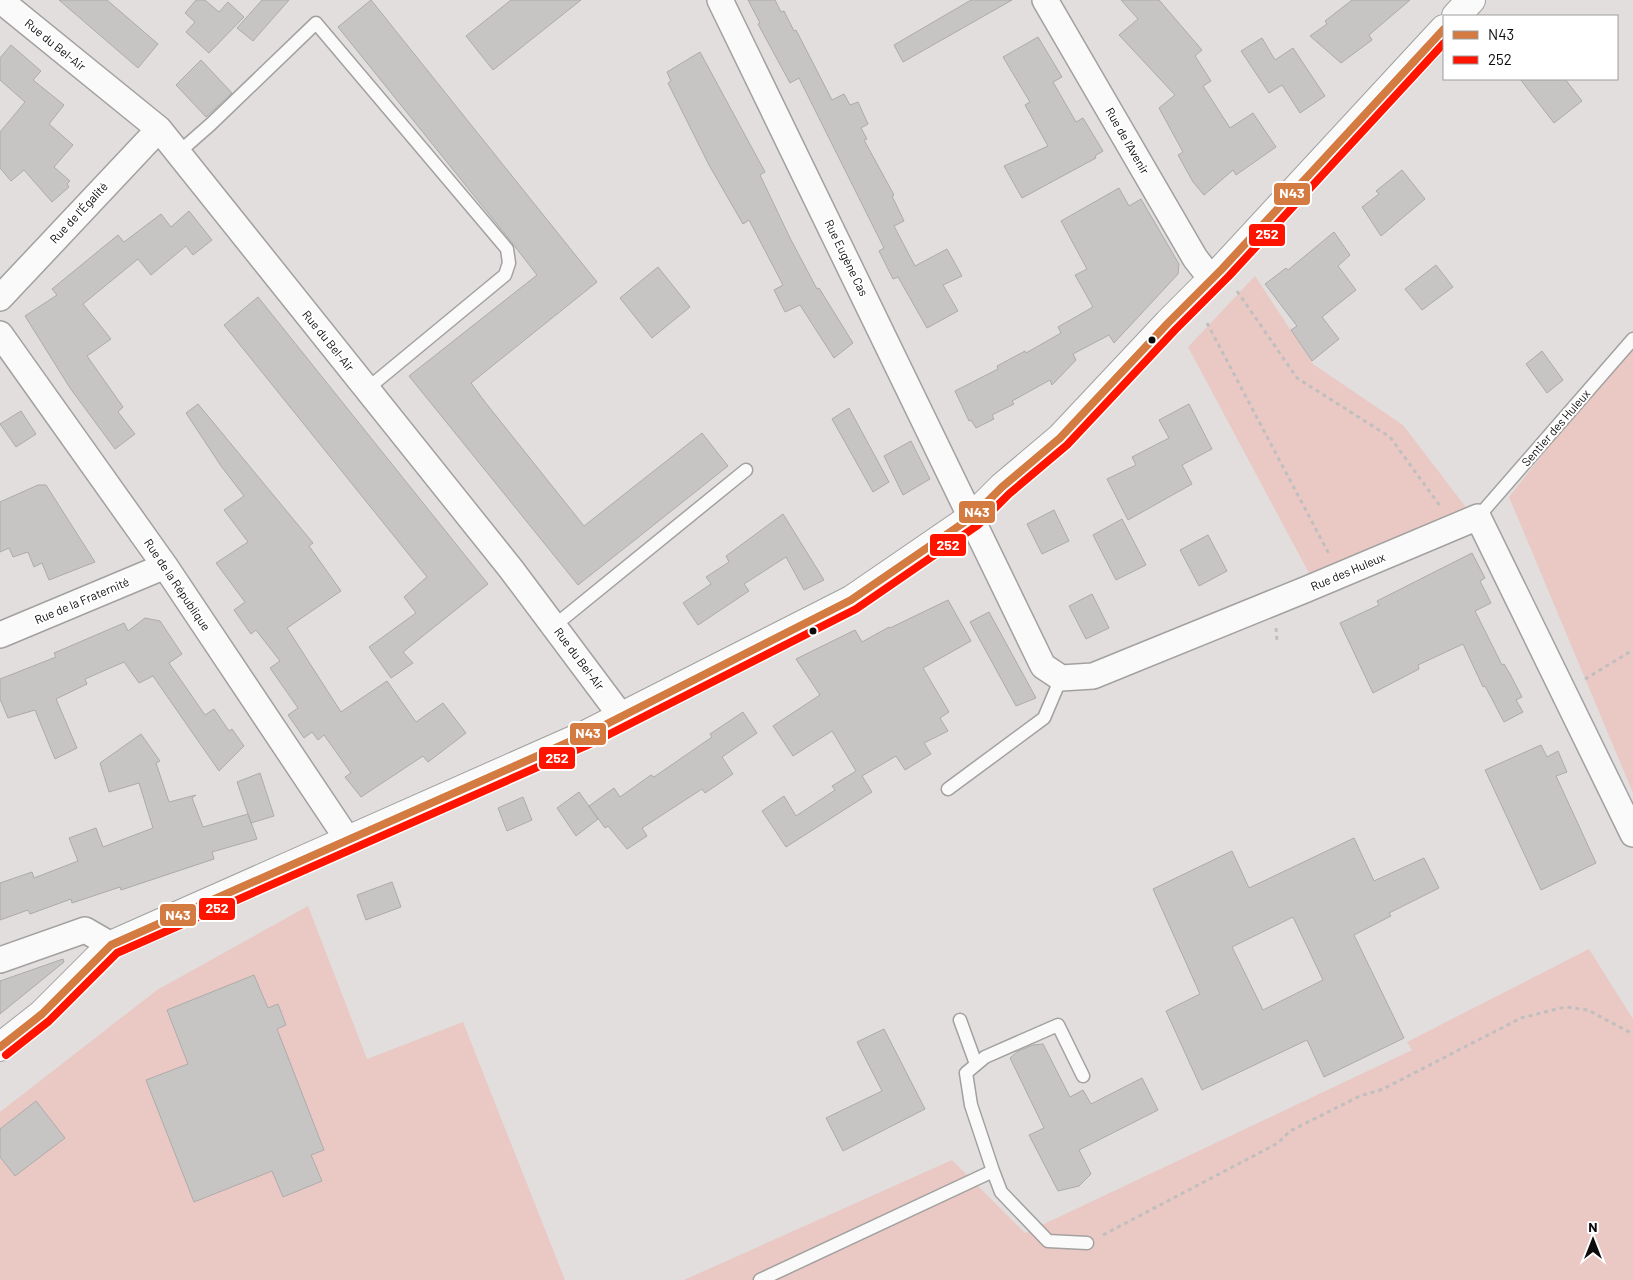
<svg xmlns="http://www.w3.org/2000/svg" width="1633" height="1280" viewBox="0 0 1633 1280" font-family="Barlow,sans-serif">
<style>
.green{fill:#eac9c4}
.building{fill:#c7c5c4;stroke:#adabaa;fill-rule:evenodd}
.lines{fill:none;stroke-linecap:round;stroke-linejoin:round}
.service-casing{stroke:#a3a1a0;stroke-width:15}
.minor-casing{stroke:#a3a1a0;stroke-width:28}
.tertiary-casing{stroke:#a3a1a0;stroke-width:30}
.path{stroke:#c0bfbf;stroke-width:3;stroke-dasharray:4 4;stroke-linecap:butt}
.service{stroke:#fafafa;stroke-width:12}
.minor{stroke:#fafafa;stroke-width:25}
.tertiary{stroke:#fafafa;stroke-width:28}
.bus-1-casing{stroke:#fff;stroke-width:11}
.bus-2-casing{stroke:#fff;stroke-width:11}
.bus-1{stroke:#d47b41;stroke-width:8}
.bus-2{stroke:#ff1400;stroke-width:8}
.bus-dot{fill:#0d0b0b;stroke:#fff;stroke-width:2}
.labels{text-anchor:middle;stroke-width:4;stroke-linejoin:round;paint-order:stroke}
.street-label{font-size:12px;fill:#0d0b0b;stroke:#fff}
.line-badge{stroke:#fff;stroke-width:2}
.badge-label{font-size:14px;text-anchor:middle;font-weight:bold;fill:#fff}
</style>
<rect width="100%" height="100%" fill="#e1dedd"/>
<path class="green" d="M 1255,276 L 1313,364 L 1403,425 L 1468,510 L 1310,575 L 1188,347 Z
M 1633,340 L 1633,793 L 1509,497 Z
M 308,906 L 367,1059 L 463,1022 L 565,1280 L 0,1280 L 0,1112 L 157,990 Z
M 1589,949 L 1633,1019 L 1633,1280 L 684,1280 L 952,1160 L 1025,1233 L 1412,1050 L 1407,1042 Z"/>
<path class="building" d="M 59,0 L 107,0 L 158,44 L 138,68 Z
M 196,0 L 205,0 L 219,12 L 228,2 L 244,17 L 209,53 L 186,32 L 195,22 L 185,13 Z
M 262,0 L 289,0 L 253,41 L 237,28 Z
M 371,0 L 597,282 L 471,383 L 485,402 L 584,526 L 702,433 L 728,466 L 578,585 L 409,376 L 537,275 L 513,244 L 338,27 Z
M 511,0 L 581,0 L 493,70 L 466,36 Z
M 748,0 L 775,0 L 781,12 L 784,11 L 794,31 L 796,30 L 832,100 L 844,94 L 850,105 L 858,102 L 868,124 L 861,128 L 867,139 L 864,140 L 894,195 L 892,196 L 904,221 L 894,226 L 915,266 L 947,249 L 962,276 L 943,285 L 958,311 L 927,328 L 898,277 L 893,279 L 879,251 L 884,248 L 799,78 L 790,83 L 758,24 L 760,23 Z
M 971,0 L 1012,0 L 903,62 L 894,45 Z
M 1121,0 L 1159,0 L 1202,50 L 1195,56 L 1211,81 L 1203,86 L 1230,128 L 1253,113 L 1276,147 L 1236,175 L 1233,170 L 1204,195 L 1193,182 L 1178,155 L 1183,152 L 1159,108 L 1175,95 L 1119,35 L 1138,19 Z
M 1352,0 L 1410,0 L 1369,35 L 1372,40 L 1341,63 L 1310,36 L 1327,24 L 1325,21 Z
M 1038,37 L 1062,77 L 1053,82 L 1076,122 L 1083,118 L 1103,151 L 1095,156 L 1096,158 L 1022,198 L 1004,166 L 1048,146 L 1025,105 L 1030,102 L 1003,57 Z
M 1262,38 L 1275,60 L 1293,48 L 1325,96 L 1300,113 L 1282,85 L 1269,93 L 1241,51 Z
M 11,45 L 41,71 L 33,80 L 64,105 L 49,124 L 73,145 L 54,167 L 70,181 L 67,184 L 69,187 L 52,202 L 24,170 L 11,181 L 0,168 L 0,132 L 25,102 L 0,80 L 0,58 Z
M 700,52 L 765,172 L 760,175 L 790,238 L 817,289 L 819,288 L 853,343 L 834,358 L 800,305 L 785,312 L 774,290 L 783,285 L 749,220 L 743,224 L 709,165 L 668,83 L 671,81 L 667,72 Z
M 201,60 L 232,93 L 206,117 L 176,85 Z
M 1520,79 L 1565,79 L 1582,101 L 1554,123 Z
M 1402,170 L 1425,199 L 1381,236 L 1362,207 L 1379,194 L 1376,191 Z
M 1119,188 L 1129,206 L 1141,199 L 1179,264 L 1178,274 L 1114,343 L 1109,335 L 1073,354 L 1076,360 L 1052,385 L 1050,380 L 1012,401 L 1014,404 L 992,415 L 994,419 L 976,428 L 971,420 L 969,421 L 955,391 L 998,369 L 997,366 L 1025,351 L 1026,353 L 1061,333 L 1058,327 L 1093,307 L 1075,275 L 1087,269 L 1061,221 Z
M 189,211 L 212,240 L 193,255 L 186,246 L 151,275 L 138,259 L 83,304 L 111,339 L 87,356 L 123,407 L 118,412 L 135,434 L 115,449 L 70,388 L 25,316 L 57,295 L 52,289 L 118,235 L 124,242 L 161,214 L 171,227 Z
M 1334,232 L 1350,255 L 1338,266 L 1356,290 L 1322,317 L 1339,339 L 1312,361 L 1291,330 L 1297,326 L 1265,284 L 1286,268 L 1288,270 Z
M 1436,265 L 1453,287 L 1422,310 L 1405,289 Z
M 658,267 L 690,307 L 652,338 L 620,298 Z
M 258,297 L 488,584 L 403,652 L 413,663 L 391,678 L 369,647 L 416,613 L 404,597 L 427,577 L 224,325 Z
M 1542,351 L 1563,380 L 1547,393 L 1526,364 Z
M 198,404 L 313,543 L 309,546 L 341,591 L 287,628 L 341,712 L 387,681 L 416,722 L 443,703 L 466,733 L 428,762 L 423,756 L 361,797 L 345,777 L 351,773 L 324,735 L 318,740 L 312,732 L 304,738 L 288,715 L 298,708 L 270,668 L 280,661 L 256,630 L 251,634 L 234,610 L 245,602 L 216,563 L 248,542 L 224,510 L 244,496 L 221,466 L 186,413 Z
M 1189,404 L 1212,449 L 1182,465 L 1192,484 L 1128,520 L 1107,479 L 1136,465 L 1132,457 L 1169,438 L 1159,420 Z
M 849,408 L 889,482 L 873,492 L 832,419 Z
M 21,411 L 36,434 L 16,447 L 0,424 Z
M 911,441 L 930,479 L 903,495 L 884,456 Z
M 38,485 L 46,485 L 95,562 L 49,580 L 42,563 L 34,567 L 28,552 L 13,557 L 9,548 L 0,552 L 0,502 Z
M 1054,510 L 1069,541 L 1042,554 L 1027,524 Z
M 783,514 L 824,580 L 804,590 L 786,557 L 744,584 L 749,591 L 698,625 L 683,603 L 711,584 L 706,577 L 729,562 L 726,556 Z
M 1122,519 L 1146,565 L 1116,580 L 1093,535 Z
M 1208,535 L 1227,571 L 1199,586 L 1180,550 Z
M 1472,553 L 1485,578 L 1480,581 L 1491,603 L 1475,611 L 1502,665 L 1504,664 L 1510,674 L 1522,697 L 1516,700 L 1523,712 L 1504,722 L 1485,686 L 1483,687 L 1463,644 L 1418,665 L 1419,669 L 1373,693 L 1340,623 L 1379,605 L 1377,601 Z
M 1092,594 L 1109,628 L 1086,639 L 1069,606 Z
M 948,600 L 971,641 L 923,668 L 949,712 L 940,718 L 948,731 L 924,743 L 931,754 L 905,770 L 896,756 L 862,776 L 872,792 L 786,847 L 762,811 L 784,796 L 796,816 L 835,790 L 832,786 L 856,771 L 832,731 L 793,756 L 773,726 L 820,695 L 796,659 L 855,630 L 862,642 L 889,627 L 890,628 Z
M 989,612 L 1036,698 L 1016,706 L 970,622 Z
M 145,618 L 160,621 L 182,654 L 169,663 L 205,715 L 214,709 L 229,731 L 232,729 L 244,746 L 219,771 L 153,676 L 139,683 L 124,662 L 85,679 L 87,684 L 56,699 L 77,748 L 55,759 L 35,710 L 8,718 L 0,699 L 0,679 L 56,657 L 54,653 L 124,623 L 128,631 Z
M 743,712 L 757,733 L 722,757 L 733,774 L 705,793 L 702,789 L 642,828 L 647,836 L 627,849 L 608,826 L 605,828 L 589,806 L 614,788 L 620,797 L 651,775 L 654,777 L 712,737 L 710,734 Z
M 141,734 L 160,761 L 156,763 L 169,802 L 196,795 L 192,798 L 203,827 L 248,814 L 257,839 L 212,852 L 214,859 L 121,890 L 120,887 L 72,903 L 71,899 L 30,914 L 28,910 L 0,920 L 0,883 L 32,872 L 34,878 L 78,861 L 69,838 L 96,828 L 103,847 L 153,828 L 139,783 L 109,792 L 100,763 Z
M 1541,745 L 1547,757 L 1558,751 L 1567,772 L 1556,776 L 1596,863 L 1541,890 L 1485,770 Z
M 260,773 L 274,816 L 251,823 L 237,782 Z
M 579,792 L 598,819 L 576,836 L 557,808 Z
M 523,797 L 532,820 L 507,831 L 498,808 Z
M 1354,838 L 1374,881 L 1424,858 L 1439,888 L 1389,913 L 1391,916 L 1354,935 L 1404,1038 L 1324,1077 L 1307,1040 L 1202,1090 L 1166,1011 L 1200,994 L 1153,889 L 1232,851 L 1249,888 ZM 1293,917 L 1323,980 L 1263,1010 L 1232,947 Z
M 392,882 L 401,907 L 366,920 L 357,895 Z
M 63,959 L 64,962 L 0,1014 L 0,981 Z
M 254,975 L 268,1008 L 278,1004 L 286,1025 L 277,1029 L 324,1150 L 311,1155 L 322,1181 L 283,1197 L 272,1171 L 194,1202 L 146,1080 L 188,1064 L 167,1010 Z
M 884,1029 L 925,1109 L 843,1151 L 826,1118 L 882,1091 L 857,1042 Z
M 1043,1044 L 1070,1097 L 1083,1090 L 1091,1104 L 1142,1078 L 1158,1110 L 1079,1150 L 1091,1174 L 1079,1186 L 1058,1191 L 1029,1135 L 1044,1128 L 1010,1058 L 1018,1051 L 1033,1045 Z
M 36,1101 L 65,1138 L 15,1176 L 0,1157 L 0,1129 Z"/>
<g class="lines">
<g class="service-casing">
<path id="service" d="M 178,153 L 211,124 L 316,23 L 507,249 L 509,263 L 505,275 L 367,389
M 1478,517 L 1633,339
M 554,626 L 746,470
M 948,789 L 1044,718 L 1061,678
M 960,1020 L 976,1064
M 1083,1076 L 1058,1025 L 985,1057 L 966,1073 L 971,1105 L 993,1171 L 1001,1192 L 1048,1241 L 1087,1243
M 760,1280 L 993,1171"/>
</g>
<g class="minor-casing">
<path id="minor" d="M 0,0 L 159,129 L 511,569 L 621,716
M 720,0 L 1043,666 L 1061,678 L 1093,676 L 1307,589 L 1478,517 L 1633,834
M 1045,0 L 1195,258 L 1212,280
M 0,298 L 159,129
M 0,334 L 165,566 L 348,840
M 0,635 L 165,566
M 0,960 L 85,930 L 111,945"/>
</g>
<g class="tertiary-casing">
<path id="tertiary" d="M 1456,16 L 1471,0
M 0,1047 L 42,1014 L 111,945 L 587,734 L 851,600 L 972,517 L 1002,487 L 1060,438 L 1168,323 L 1222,269 L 1444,29"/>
</g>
<path class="path" d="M 1237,291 L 1297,378 L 1390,437 L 1440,506
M 1207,323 L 1329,554
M 1276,628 L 1277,641
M 1585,679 L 1633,650
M 1103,1235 L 1278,1143 L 1290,1131 L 1360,1096 L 1383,1089 L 1521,1018 L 1565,1007 L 1588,1010 L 1633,1034"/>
<use href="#service" class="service"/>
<use href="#minor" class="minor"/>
<use href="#tertiary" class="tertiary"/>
<g class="bus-1-casing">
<path id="bus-1" d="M 0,1047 L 42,1014 L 111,945 L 587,734 L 851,600 L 972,517 L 1002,487 L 1060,438 L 1168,323 L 1222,269 L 1444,29"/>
</g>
<g class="bus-2-casing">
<path id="bus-2" d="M 6,1055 L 49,1021 L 117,953 L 592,743 L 856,609 L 978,525 L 1009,494 L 1067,445 L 1175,330 L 1229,276 L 1444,43"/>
</g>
<use href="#bus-1" class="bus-1"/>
<use href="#bus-2" class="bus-2"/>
</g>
<g class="bus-dot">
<circle cx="1152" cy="340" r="4.5"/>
<circle cx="813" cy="631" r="4.5"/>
</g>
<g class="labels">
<g class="street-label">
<text transform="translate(55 45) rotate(39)" y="4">Rue du Bel-Air</text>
<text transform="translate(1127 141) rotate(60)" y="4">Rue de l'Avenir</text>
<text transform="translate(79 213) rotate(-47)" y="4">Rue de l'Égalité</text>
<text transform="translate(846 258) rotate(64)" y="4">Rue Eugène Cas</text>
<text transform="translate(328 341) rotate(51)" y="4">Rue du Bel-Air</text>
<text transform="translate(1556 428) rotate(-49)" y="4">Sentier des Huleux</text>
<text transform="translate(1348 572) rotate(-23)" y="4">Rue des Huleux</text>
<text transform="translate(177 585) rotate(56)" y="4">Rue de la République</text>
<text transform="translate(82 601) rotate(-23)" y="4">Rue de la Fraternité</text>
<text transform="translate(579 659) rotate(53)" y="4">Rue du Bel-Air</text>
</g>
</g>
<g class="line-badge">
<rect x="1273" y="182" width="38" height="24" rx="5" fill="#d47b41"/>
<rect x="1248" y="223" width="38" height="24" rx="5" fill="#ff1400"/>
<rect x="958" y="500" width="38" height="24" rx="5" fill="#d47b41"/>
<rect x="929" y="533" width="38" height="24" rx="5" fill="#ff1400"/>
<rect x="569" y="722" width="38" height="24" rx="5" fill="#d47b41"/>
<rect x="538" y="746" width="38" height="24" rx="5" fill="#ff1400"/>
<rect x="198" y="897" width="38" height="24" rx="5" fill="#ff1400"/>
<rect x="159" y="903" width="38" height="24" rx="5" fill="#d47b41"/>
</g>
<g class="badge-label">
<text x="1292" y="198">N43</text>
<text x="1267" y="239">252</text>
<text x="977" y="517">N43</text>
<text x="948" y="550">252</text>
<text x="588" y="738">N43</text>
<text x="557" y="763">252</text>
<text x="217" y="913">252</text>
<text x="178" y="920">N43</text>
</g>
<rect x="1443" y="15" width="175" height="65" fill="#ffffff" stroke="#9e9d9d"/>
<rect x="1453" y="31" width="25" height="8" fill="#d47b41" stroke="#9e9d9d"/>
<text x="1488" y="40" font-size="15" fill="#0d0b0b">N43</text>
<rect x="1453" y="56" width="25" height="8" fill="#ff1400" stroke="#9e9d9d"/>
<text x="1488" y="65" font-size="15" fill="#0d0b0b">252</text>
<g transform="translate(1593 1240)" stroke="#ffffff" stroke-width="4" paint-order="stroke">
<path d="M0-4L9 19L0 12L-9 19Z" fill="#0d0b0b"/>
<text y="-8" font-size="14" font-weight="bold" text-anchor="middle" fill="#0d0b0b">N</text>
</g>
</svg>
